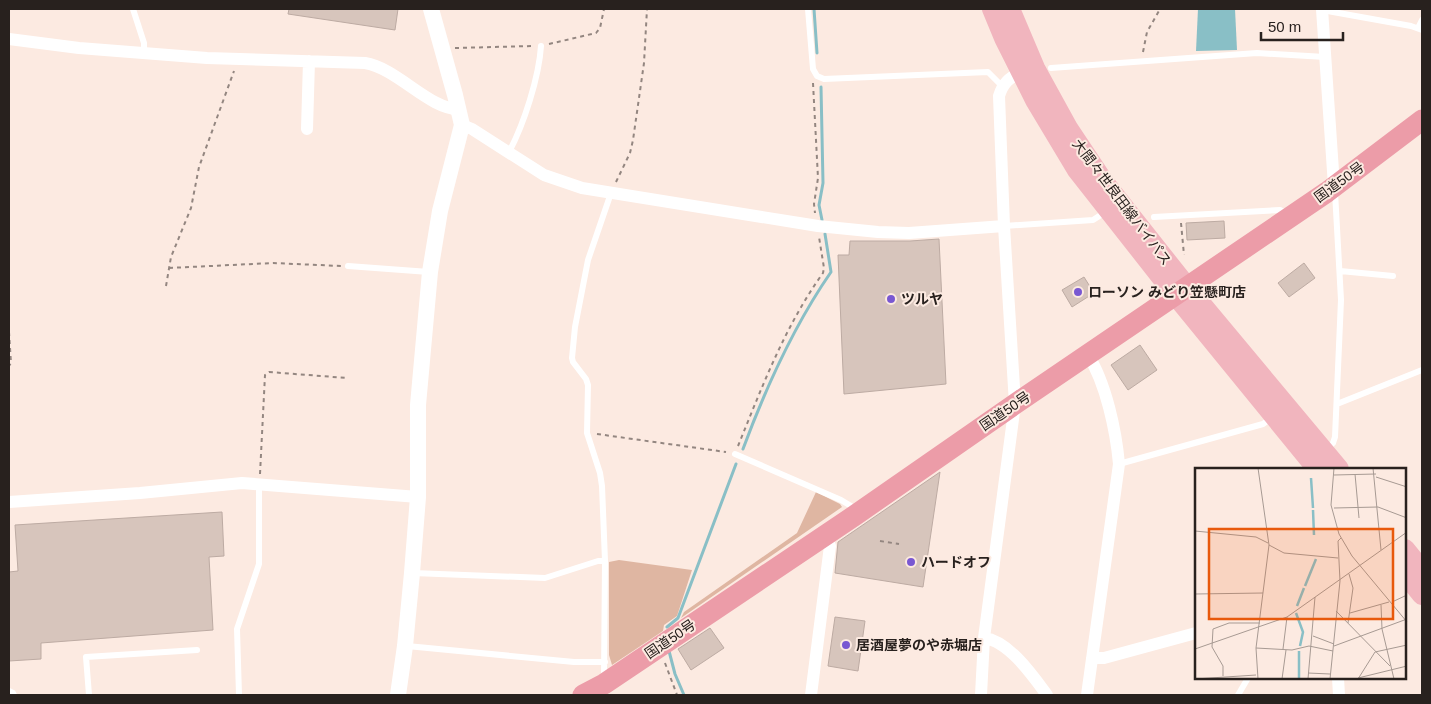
<svg xmlns="http://www.w3.org/2000/svg" width="1431" height="704" viewBox="0 0 1431 704" font-family="Helvetica,'Noto Sans JP',sans-serif">
<style>
.green{fill:#dfb6a2}
.water{fill:#89bfc6}
.lines{fill:none;stroke-linecap:round;stroke-linejoin:round}
.stream{stroke:#89bfc6;stroke-width:3}
.building{fill:#d7c5bc;stroke:#bdaba3}
.path{stroke:#938680;stroke-width:2;stroke-dasharray:4 4;stroke-linecap:butt}
.service{stroke:#fff;stroke-width:6}
.minor{stroke:#fff;stroke-width:12}
.tertiary{stroke:#fff;stroke-width:16}
.primary{stroke:#f1b5be;stroke-width:20}
.trunk{stroke:#ec9ca8;stroke-width:21}
.poi-dot{fill:#7958d2;stroke:#fceae1;stroke-width:2}
.labels{text-anchor:middle;stroke-width:4;stroke-linejoin:round;paint-order:stroke}
.street-label{font-size:14px;fill:#28211e;stroke:#fceae1}
.poi-label{font-size:14px;font-weight:bold;fill:#28211e;stroke:#fceae1;text-anchor:start}
.inset-river{fill:none;stroke:#89bfc6;stroke-width:2.5}
.inset-road{fill:none;stroke:#a79a93;stroke-width:1}
.view{fill:#e8590c;fill-opacity:0.15;stroke:#e8590c;stroke-width:2.5}
.inset-edge{fill:none;stroke:#28211e;stroke-width:2.5}
</style>
<rect width="100%" height="100%" fill="#fceae1"/>
<path class="green" d="M 816,492 L 840,504 L 842,507 L 681,618 L 684,612 L 797,533 Z
M 619,560 L 692,570 L 677,616 L 664,625 L 663,631 L 612,665 L 609,655 L 609,562 Z"/>
<path class="water" d="M 1198,9 L 1235,9 L 1237,50 L 1196,51 Z"/>
<g class="lines">
<path class="stream" d="M 814,9 L 817,53
M 821,87 L 823,183 L 819,205 L 822,220
M 743,449 C 766,387 793,327 831,272 L 825,234
M 667,627 L 678,618 L 736,464
M 669,651 L 675,674 L 684,695"/>
</g>
<path class="building" d="M 289,9 L 398,9 L 395,30 L 288,14 Z
M 1224,221 L 1225,238 L 1187,240 L 1186,223 Z
M 939,239 L 946,384 L 844,394 L 838,255 L 849,255 L 850,241 L 910,241 Z
M 1304,263 L 1315,278 L 1289,297 L 1278,283 Z
M 1084,277 L 1094,293 L 1072,307 L 1062,290 Z
M 1140,345 L 1157,370 L 1128,390 L 1111,365 Z
M 940,472 L 923,587 L 835,573 L 838,542 Z
M 222,512 L 224,556 L 209,557 L 213,630 L 41,643 L 41,659 L 9,661 L 9,572 L 18,571 L 15,525 Z
M 835,617 L 865,621 L 858,671 L 828,666 Z
M 710,628 L 724,648 L 691,670 L 678,649 Z"/>
<g class="lines">
<path class="path" d="M 549,44 L 596,33 L 600,28 L 604,9
M 455,48 L 532,46
M 1143,52 L 1147,32 L 1160,9
M 813,83 L 818,178 L 814,204 L 815,213
M 616,182 L 630,153 L 633,140 L 644,63 L 647,9
M 1181,223 L 1184,255
M 169,268 L 273,263 L 341,266
M 166,286 L 171,257 L 191,208 L 199,167 L 234,71
M 9,332 L 11,363 L 9,366
M 597,434 L 726,452
M 738,446 C 762,387 785,326 823,273 L 824,268 L 819,237
M 260,474 L 265,375 L 269,372 L 347,378
M 880,541 L 899,544
M 665,663 L 677,695"/>
<path class="service" d="M 133,9 L 144,43 L 144,53
M 808,9 L 813,69 L 817,76 L 824,79 L 988,72 L 1002,86
M 1322,10 L 1411,26 L 1422,30
M 1418,28 L 1422,20
M 1051,68 L 1257,53 L 1325,57
M 509,152 C 524,124 539,77 541,46
M 1154,217 L 1280,210 L 1288,214
M 1004,226 L 1093,220 L 1107,211
M 348,266 L 429,272
M 1340,271 L 1393,276
M 1337,404 L 1422,370
M 1325,451 L 1333,443 L 1335,437 L 1341,300 L 1335,192
M 735,454 L 841,500 L 851,506 L 853,512
M 1119,464 L 1263,424 L 1273,417
M 413,573 L 545,578 L 598,561 L 605,561
M 407,646 L 574,662 L 605,662
M 604,677 L 605,561 L 602,486 L 600,473 L 587,433 L 588,385 L 586,379 L 573,362 L 572,358 L 575,327 L 588,260 L 611,193
M 9,691 L 13,693 L 14,695
M 89,695 L 86,657 L 197,650
M 239,695 L 237,629 L 259,564 L 259,484
M 1238,695 L 1248,678"/>
<path class="minor" d="M 1322,9 L 1334,186
M 9,39 L 79,48 L 207,58 L 365,63 C 397,68 430,110 459,109
M 462,125 L 472,129 L 544,175 L 582,188 L 818,226 L 878,232 L 909,233 L 1004,226
M 307,129 L 309,61
M 9,502 L 140,493 L 242,483 L 418,497
M 984,638 C 1009,641 1033,676 1047,695
M 1092,658 L 1104,658 L 1196,633
M 1338,678 L 1339,695
M 811,695 L 830,546 L 825,535
M 981,695 L 984,638 L 1015,404 L 1004,226 L 999,96 C 1003,83 1009,78 1021,72
M 1087,695 L 1119,464 C 1116,431 1106,383 1088,355"/>
<path class="tertiary" d="M 398,695 L 405,646 L 412,573 L 418,497 L 418,405 L 430,272 L 440,211 L 462,125 L 455,95 L 431,9"/>
<path class="primary" d="M 992,9 L 1004,38 L 1035,100 L 1077,170 L 1176,296 L 1317,469
M 1010,9 L 1035,68 L 1068,128 L 1104,182 L 1188,288 L 1339,469
M 1405,549 L 1422,570
M 1405,574 L 1422,595"/>
<path class="trunk" d="M 583,695 L 604,684 L 854,516 L 1015,404 L 1327,192 L 1422,120"/>
</g>
<g class="poi-dot">
<circle cx="1078" cy="292" r="5"/>
<circle cx="891" cy="299" r="5"/>
<circle cx="911" cy="562" r="5"/>
<circle cx="846" cy="645" r="5"/>
</g>
<g class="labels">
<g class="street-label">
<text transform="translate(1339 182) rotate(-36)" y="5">国道50号</text>
<text transform="translate(1122 202) rotate(53)" y="5">大間々世良田線バイパス</text>
<text transform="translate(1005 411) rotate(-34)" y="5">国道50号</text>
<text transform="translate(670 639) rotate(-34)" y="5">国道50号</text>
</g>
<g class="poi-label">
<text x="1088" y="297">ローソン みどり笠懸町店</text>
<text x="901" y="304">ツルヤ</text>
<text x="921" y="567">ハードオフ</text>
<text x="856" y="650">居酒屋夢のや赤堀店</text>
</g>
</g>
<g transform="translate(1195 468)">
<rect width="211" height="211" fill="#fceae1"/>
<path class="inset-river" d="M 116,10 L 118,40M 118,42 L 119,67M 110,118 L 121,91M 102,138 L 109,120M 101,145 L 108,164 L 105,178M 104,211 L 104,183"/>
<path class="inset-road" d="M 63,0 L 74,77 L 61,180 L 63,211M 139,0 L 136,37 L 144,66 L 157,88 L 212,154M 178,0 L 186,82M 160,6 L 164,50M 139,7 L 181,6M 181,9 L 212,19M 139,40 L 183,39 L 212,50M 0,63 L 61,69 L 73,75M 74,77 L 89,85 L 143,90M 0,126 L 68,125M 197,134 L 212,127M 186,137 L 187,161 L 199,211M 141,143 L 195,198M 155,145 L 194,134M 153,155 L 158,120 L 154,106M 118,168 L 139,176M 139,178 L 212,151M 61,180 L 97,182 L 114,178 L 138,183M 0,181 L 92,149 L 212,64M 88,181 L 92,149M 113,205 L 135,206M 28,208 L 28,198 L 17,179 L 18,161 L 34,155 L 65,155M 163,210 L 212,198M 0,211 L 61,207M 87,211 L 91,182M 113,211 L 120,129M 135,211 L 145,113 L 143,73 L 146,70M 163,211 L 180,184 L 212,177"/>
<path class="view" d="M 14,61 L 198,61 L 198,151 L 14,151 Z"/>
<rect width="211" height="211" class="inset-edge"/>
</g>
<rect width="1431" height="704" fill="none" stroke="#28211e" stroke-width="20"/>
<path d="M1261 32v8h82v-8" fill="none" stroke="#28211e" stroke-width="2.5"/>
<text x="1268" y="32" font-size="15" fill="#28211e" stroke="#fceae1" stroke-width="4" paint-order="stroke">50 m</text>
</svg>
